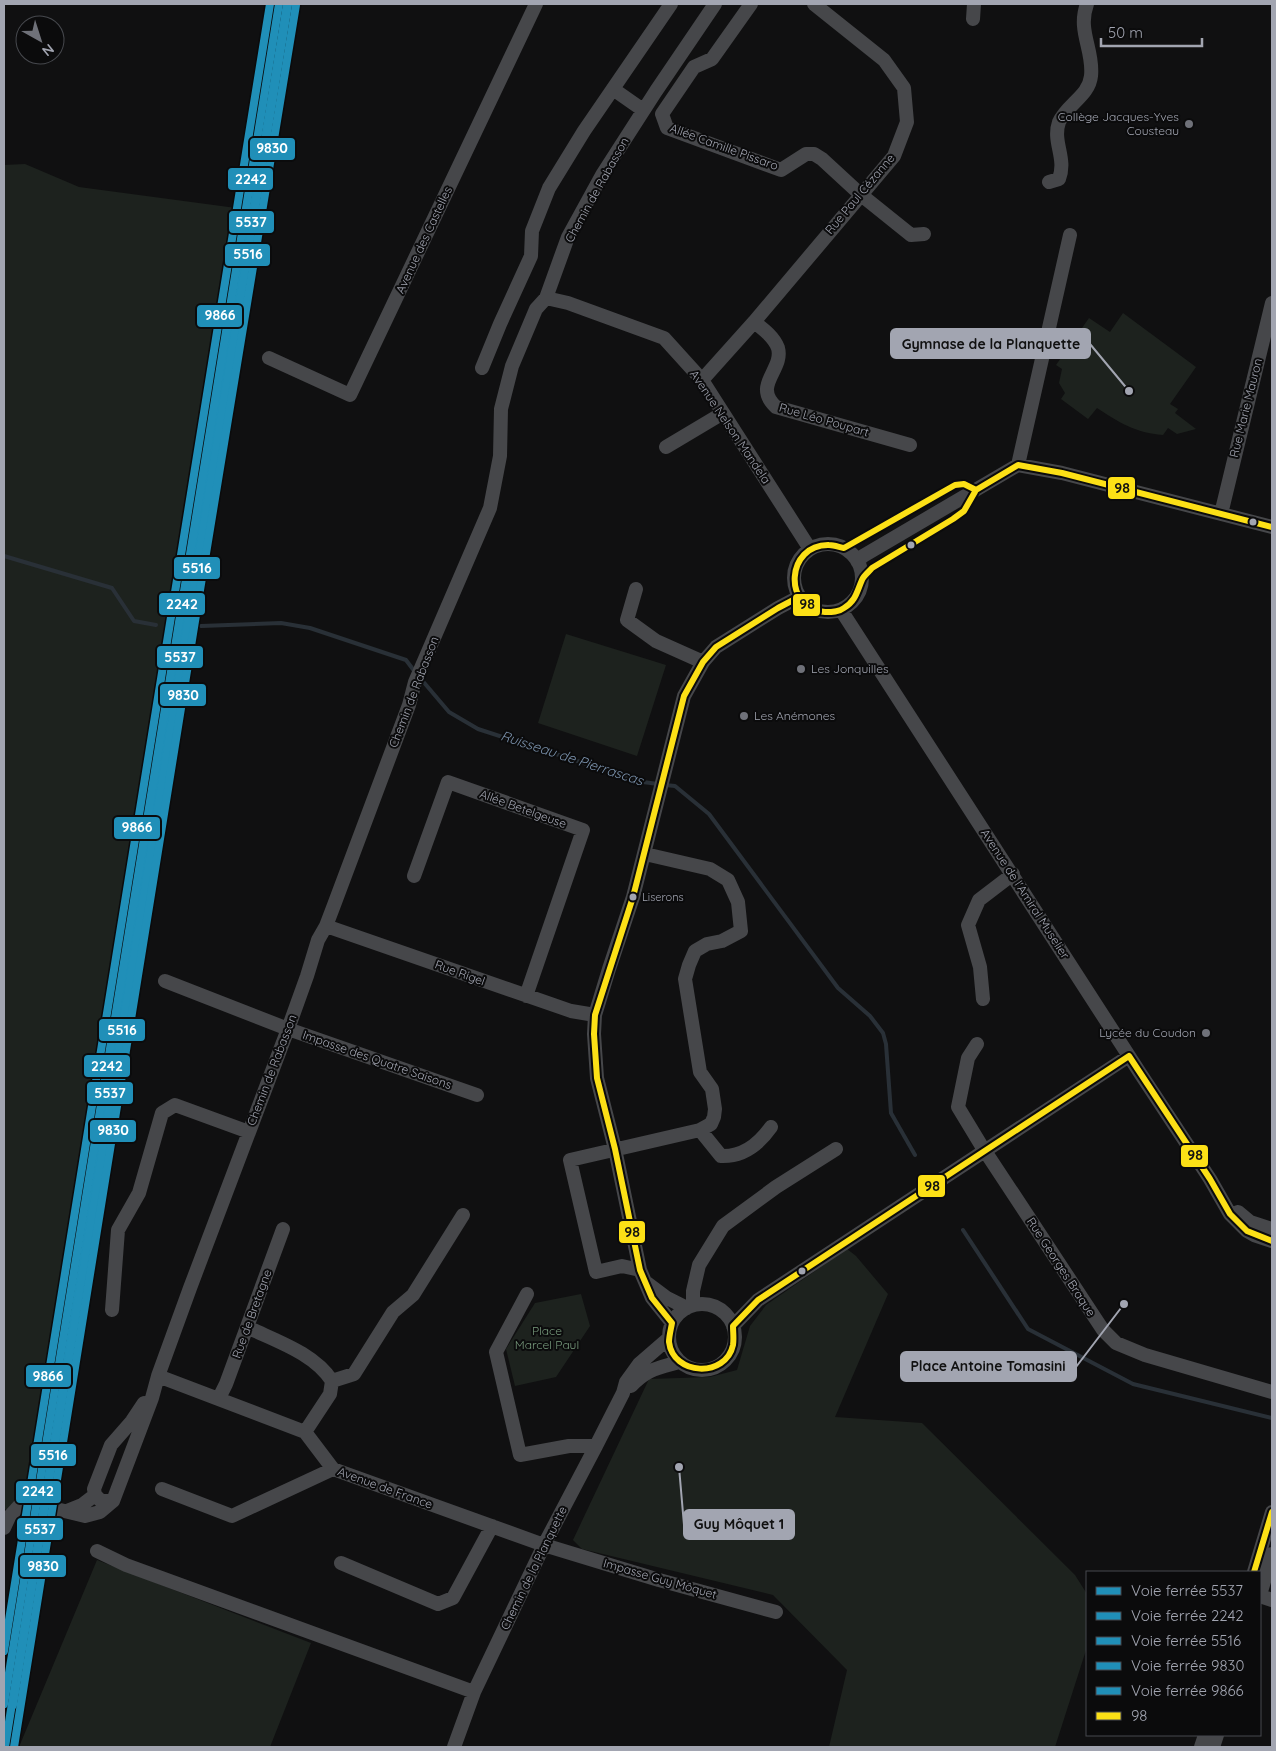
<svg xmlns="http://www.w3.org/2000/svg" width="1276" height="1751" viewBox="0 0 1276 1751" font-family="Quicksand,sans-serif">
<style>
.green{fill:#1d221e}
.lines{fill:none;stroke-linecap:round;stroke-linejoin:round}
.stream{stroke:#293037;stroke-width:4}
.minor{stroke:#46474a;stroke-width:14}
.bus-1-casing{stroke:#0b0b0c;stroke-width:10}
.bus-1{stroke:#fce016;stroke-width:6}
.rail-1-casing{stroke:#0b0b0c;stroke-width:11}
.rail-2-casing{stroke:#0b0b0c;stroke-width:11}
.rail-3-casing{stroke:#0b0b0c;stroke-width:11}
.rail-4-casing{stroke:#0b0b0c;stroke-width:11}
.rail-5-casing{stroke:#0b0b0c;stroke-width:11}
.rail-1{stroke:#208fb8;stroke-width:8}
.rail-2{stroke:#208fb8;stroke-width:8}
.rail-3{stroke:#208fb8;stroke-width:8}
.rail-4{stroke:#208fb8;stroke-width:8}
.rail-5{stroke:#208fb8;stroke-width:8}
.poi-dot{fill:#6f7179;stroke:#0b0b0c;stroke-width:2}
.bus-dot{fill:#a2a5b1;stroke:#0b0b0c;stroke-width:2}
.labels{text-anchor:middle;stroke-width:4;stroke-linejoin:round;paint-order:stroke}
.bus-label{font-size:11px;fill:#a2a5b1;stroke:#0b0b0c;text-anchor:start}
.poi-label{font-size:12px;fill:#a2a5b1;stroke:#0b0b0c;text-anchor:end}
.street-label{font-size:12px;fill:#a2a5b1;stroke:#0b0b0c}
.park-label{font-size:12px;fill:#799c7e;stroke:#0b0b0c}
.water-label{font-size:14px;font-style:italic;fill:#7a91ab;stroke:#0b0b0c}
.leader{fill:none;stroke:#a2a5b1;stroke-width:2}
.callout-dot{fill:#a2a5b1;stroke:#0b0b0c;stroke-width:2}
.callout{fill:#a2a5b1;stroke:#a2a5b1;stroke-width:2}
.callout-label{font-size:14px;text-anchor:middle;font-weight:bold;fill:#111}
.line-badge{stroke:#0b0b0c;stroke-width:2}
.badge-label{font-size:14px;text-anchor:middle;font-weight:bold;fill:#fff}
.pale-badge-label{font-size:14px;text-anchor:middle;font-weight:bold;fill:#111}
</style>
<rect width="100%" height="100%" fill="#101011"/>
<path class="green" d="M 25,164 L 79,187 L 236,208 C 170,629 100,1049 35,1469 L 30,1496 L 8,1510 L 4,1509 L 4,165 Z
M 1123,313 L 1196,367 L 1170,404 L 1178,409 L 1175,413 L 1196,429 L 1177,434 L 1168,428 L 1163,435 C 1136,433 1118,422 1097,408 L 1088,419 L 1061,399 L 1065,393 L 1059,383 L 1062,369 L 1056,365 L 1089,318 L 1110,332 Z
M 566,634 L 666,665 L 637,756 L 538,723 Z
M 847,1249 L 856,1256 L 888,1294 L 835,1417 L 922,1423 L 1075,1575 L 1087,1594 L 1087,1647 L 1055,1747 L 829,1747 L 847,1670 L 773,1595 L 582,1549 L 573,1540 L 649,1379 L 710,1377 L 737,1370 L 750,1326 L 766,1305 Z
M 581,1294 L 590,1326 L 556,1377 L 515,1386 L 506,1349 L 535,1303 Z
M 97,1560 L 311,1643 L 270,1747 L 19,1747 Z"/>
<g class="lines">
<path class="stream" d="M 4,556 L 112,588 L 134,621 L 156,625
M 201,626 L 281,623 L 310,628 L 406,660 L 415,672
M 421,679 L 449,712 L 478,729 L 643,782 L 658,784
M 665,785 L 675,786 L 709,814 L 838,988 L 870,1016 L 883,1033 L 886,1044 L 891,1113 L 915,1155
M 963,1230 L 1028,1329 L 1133,1384 L 1272,1418"/>
<path class="minor" d="M 751,4 L 712,59 L 694,67 L 662,114 L 667,128 L 781,170 L 806,154 L 814,154 L 822,159 L 860,194 L 911,235 L 924,234
M 973,19 L 974,4
M 613,89 L 643,110
M 1049,182 L 1059,179 C 1067,158 1052,142 1059,122 C 1067,104 1089,96 1091,76 C 1094,50 1077,31 1087,4
M 546,298 L 568,303 L 664,338 L 702,380 L 810,549
M 754,322 C 763,329 774,337 778,348 C 784,370 752,385 776,407 L 910,445
M 269,358 L 350,395 L 536,4
M 482,368 L 500,324 L 531,256 L 532,231 L 549,188 L 584,131 L 671,4
M 702,380 L 754,322 L 894,156 L 907,122 L 904,88 L 884,60 L 814,4
M 666,447 L 723,413
M 1018,465 L 1070,235
M 1221,514 L 1272,303
M794 578a34 34 0 1 1 68 0a34 34 0 1 1-68 0Z
M 857,561 L 863,556 L 1018,465 L 1062,473 L 1272,527
M 636,589 L 627,620 L 656,641 L 703,662
M 841,610 L 1140,1073 L 1210,1179 L 1230,1214 L 1247,1231 L 1254,1235 L 1272,1241
M 414,876 L 448,782 L 583,830 L 526,996
M 326,926 L 571,1011 L 595,1015
M 165,981 L 288,1029 L 477,1095
M 983,999 L 980,967 L 968,925 L 979,900 L 1013,874
M 977,1044 L 968,1058 L 958,1107 L 981,1145 L 1103,1330 L 1116,1343 L 1145,1355 L 1272,1392
M 700,1130 L 721,1156 C 743,1157 759,1144 771,1127
M 1238,1212 L 1250,1222 L 1272,1229
M 640,1270 L 622,1266 L 596,1272 L 570,1160 L 700,1130 L 711,1124 L 714,1117 L 715,1109 L 712,1089 L 700,1072 L 685,979 L 689,965 L 695,951 L 707,944 L 722,941 L 741,931 L 738,902 L 728,880 L 710,869 L 645,854
M 647,1283 L 667,1298 L 687,1308
M 527,1294 L 496,1352 L 520,1455 L 569,1446 L 596,1446
M669 1337a33 33 0 1 1 66 0a33 33 0 1 1-66 0Z
M 693,1305 L 693,1291 L 699,1265 L 723,1226 L 776,1187 L 836,1149
M 112,1310 L 118,1230 L 139,1193 L 162,1113 L 175,1105 L 249,1132
M 672,1323 L 652,1298 L 640,1270 L 615,1149 L 597,1078 L 594,1034 L 595,1015 L 609,969 L 633,897 L 684,696 L 703,662 L 716,647 L 778,608 L 799,597
M 733,1326 L 758,1300 L 1129,1056
M 247,1327 C 276,1341 314,1353 332,1381
M 158,1376 L 305,1432 L 333,1469 L 544,1545 L 659,1580 L 776,1612
M 332,1381 L 354,1374 L 393,1312 L 413,1295 L 463,1215
M 631,1386 C 647,1369 658,1368 679,1362
M 219,1398 L 226,1384 L 283,1229
M 305,1432 L 330,1394 L 332,1381
M 162,1489 L 232,1516 L 333,1469
M 113,1501 L 101,1501 L 95,1495 L 94,1489 L 111,1445 L 132,1421 L 144,1403
M 67,1511 L 82,1505 L 95,1495
M 4,1528 L 9,1517 L 20,1505 L 52,1508 L 85,1516 L 100,1512 L 113,1501 L 152,1398 L 158,1376 L 190,1288 L 288,1029 L 307,976 L 318,940 L 326,926 L 334,905 L 409,705 L 415,682 L 490,508 L 500,456 L 501,409 L 512,366 L 536,309 L 546,298 L 568,237 L 602,175 L 656,91 L 715,4
M 97,1551 L 126,1565 L 474,1692
M 341,1563 L 438,1604 L 453,1598 L 492,1526
M 1254,1572 L 1272,1512
M 1260,1595 L 1272,1554
M 1260,1596 L 1272,1600
M 454,1747 L 474,1692 L 544,1545 L 596,1446 L 623,1393 L 626,1382 L 639,1364 L 669,1338
M 1201,1747 L 1205,1735
M 1213,1747 L 1217,1735"/>
<g class="bus-1-casing">
<path id="bus-1" d="M 964,484 L 976,490 L 964,511 L 953,519 L 872,568 C 869,572 864,575 862,580 C 857,591 856,601 844,608 C 839,612 832,612 825,612 C 782,609 786,544 829,545 C 834,545 839,547 844,548 L 955,485 Z
M 976,490 L 1018,465 L 1062,473 L 1272,527
M 799,597 L 778,608 L 716,647 L 703,662 L 684,696 L 633,897 L 595,1015 L 594,1034 L 597,1078 L 615,1149 L 640,1270 L 652,1298 L 672,1323 C 671,1329 669,1336 669,1342 C 673,1376 726,1378 733,1345 C 734,1339 733,1332 733,1326 L 758,1300 L 1129,1056
M 1129,1056 L 1210,1179 L 1230,1214 L 1247,1231 L 1272,1241
M 1254,1572 L 1272,1512"/>
</g>
<use href="#bus-1" class="bus-1"/>
<g class="rail-1-casing">
<path id="rail-1" d="M 5,1747 L 191,589 L 287,4"/>
</g>
<g class="rail-2-casing">
<path id="rail-2" d="M 4,1704 L 279,4"/>
</g>
<g class="rail-3-casing">
<path id="rail-3" d="M 13,1705 L 288,5"/>
</g>
<g class="rail-4-casing">
<path id="rail-4" d="M 14,1747 L 200,590 L 296,5"/>
</g>
<g class="rail-5-casing">
<path id="rail-5" d="M 4,1651 L 270,4"/>
</g>
<use href="#rail-1" class="rail-1"/>
<use href="#rail-2" class="rail-2"/>
<use href="#rail-3" class="rail-3"/>
<use href="#rail-4" class="rail-4"/>
<use href="#rail-5" class="rail-5"/>
</g>
<g class="poi-dot">
<circle cx="1189" cy="124" r="5"/>
<circle cx="801" cy="669" r="5"/>
<circle cx="744" cy="716" r="5"/>
<circle cx="1206" cy="1033" r="5"/>
</g>
<g class="bus-dot">
<circle cx="1253" cy="522" r="4.5"/>
<circle cx="911" cy="545" r="4.5"/>
<circle cx="633" cy="897" r="4.5"/>
<circle cx="802" cy="1271" r="4.5"/>
</g>
<g class="labels">
<g class="bus-label">
<text x="642" y="901">Liserons</text>
</g>
<g class="poi-label">
<text x="1179" y="121">Collège Jacques-Yves<tspan x="1179" dy="14">Cousteau</tspan></text>
<text x="811" y="673" text-anchor="start">Les Jonquilles</text>
<text x="754" y="720" text-anchor="start">Les Anémones</text>
<text x="1196" y="1037">Lycée du Coudon</text>
</g>
<g class="street-label">
<text transform="translate(724 147) rotate(20)" y="4">Allée Camille Pissaro</text>
<text transform="translate(597 190) rotate(-61)" y="4">Chemin de Rabasson</text>
<text transform="translate(860 194) rotate(-50)" y="4">Rue Paul Cézanne</text>
<text transform="translate(424 240) rotate(-65)" y="4">Avenue des Castelles</text>
<text transform="translate(1246 408) rotate(-76)" y="4">Rue Marie Mauron</text>
<text transform="translate(824 420) rotate(16)" y="4">Rue Léo Poupart</text>
<text transform="translate(730 427) rotate(56)" y="4">Avenue Nelson Mandela</text>
<text transform="translate(414 692) rotate(-69)" y="4">Chemin de Rabasson</text>
<text transform="translate(523 809) rotate(20)" y="4">Allée Betelgeuse</text>
<text transform="translate(1025 894) rotate(57)" y="4">Avenue de l'Amiral Muselier</text>
<text transform="translate(460 973) rotate(20)" y="4">Rue Rigel</text>
<text transform="translate(377 1060) rotate(19)" y="4">Impasse des Quatre Saisons</text>
<text transform="translate(272 1070) rotate(-69)" y="4">Chemin de Rabasson</text>
<text transform="translate(1061 1267) rotate(57)" y="4">Rue Georges Braque</text>
<text transform="translate(252 1314) rotate(-70)" y="4">Rue de Bretagne</text>
<text transform="translate(385 1488) rotate(20)" y="4">Avenue de France</text>
<text transform="translate(534 1568) rotate(-64)" y="4">Chemin de la Planquette</text>
<text transform="translate(660 1579) rotate(16)" y="4">Impasse Guy Môquet</text>
</g>
<g class="park-label">
<text x="547" y="1335">Place<tspan x="547" dy="14">Marcel Paul</tspan></text>
</g>
<g class="water-label">
<text transform="translate(572 758) rotate(18)" y="5">Ruisseau de Pierrascas</text>
</g>
</g>
<path class="leader" d="M1129 391L1090 344M1124 1304L1076 1367M679 1467L684 1525"/>
<g class="callout-dot">
<circle cx="1129" cy="391" r="5"/>
<circle cx="1124" cy="1304" r="5"/>
<circle cx="679" cy="1467" r="5"/>
</g>
<g class="callout">
<rect x="891" y="329" width="199" height="29" rx="5"/>
<rect x="901" y="1352" width="175" height="29" rx="5"/>
<rect x="684" y="1510" width="110" height="29" rx="5"/>
</g>
<g class="callout-label">
<text x="991" y="349">Gymnase de la Planquette</text>
<text x="988" y="1371">Place Antoine Tomasini</text>
<text x="739" y="1529">Guy Môquet 1</text>
</g>
<g class="line-badge">
<rect x="249" y="137" width="47" height="24" rx="5" fill="#208fb8"/>
<rect x="227" y="167" width="47" height="24" rx="5" fill="#208fb8"/>
<rect x="228" y="210" width="47" height="24" rx="5" fill="#208fb8"/>
<rect x="224" y="243" width="47" height="24" rx="5" fill="#208fb8"/>
<rect x="196" y="304" width="47" height="24" rx="5" fill="#208fb8"/>
<rect x="1107" y="476" width="29" height="24" rx="5" fill="#fce016"/>
<rect x="173" y="556" width="48" height="24" rx="5" fill="#208fb8"/>
<rect x="158" y="592" width="48" height="24" rx="5" fill="#208fb8"/>
<rect x="792" y="593" width="29" height="24" rx="5" fill="#fce016"/>
<rect x="156" y="645" width="48" height="24" rx="5" fill="#208fb8"/>
<rect x="159" y="683" width="48" height="24" rx="5" fill="#208fb8"/>
<rect x="113" y="816" width="48" height="24" rx="5" fill="#208fb8"/>
<rect x="98" y="1018" width="48" height="24" rx="5" fill="#208fb8"/>
<rect x="83" y="1054" width="48" height="24" rx="5" fill="#208fb8"/>
<rect x="86" y="1081" width="48" height="24" rx="5" fill="#208fb8"/>
<rect x="89" y="1119" width="48" height="24" rx="5" fill="#208fb8"/>
<rect x="1180" y="1144" width="29" height="24" rx="5" fill="#fce016"/>
<rect x="917" y="1174" width="29" height="24" rx="5" fill="#fce016"/>
<rect x="618" y="1220" width="28" height="24" rx="5" fill="#fce016"/>
<rect x="25" y="1364" width="47" height="24" rx="5" fill="#208fb8"/>
<rect x="30" y="1443" width="47" height="24" rx="5" fill="#208fb8"/>
<rect x="15" y="1480" width="47" height="24" rx="5" fill="#208fb8"/>
<rect x="16" y="1517" width="48" height="24" rx="5" fill="#208fb8"/>
<rect x="19" y="1554" width="48" height="24" rx="5" fill="#208fb8"/>
</g>
<g class="badge-label">
<text x="272" y="153">9830</text>
<text x="251" y="184">2242</text>
<text x="251" y="227">5537</text>
<text x="248" y="259">5516</text>
<text x="220" y="320">9866</text>
<text x="197" y="573">5516</text>
<text x="182" y="609">2242</text>
<text x="180" y="662">5537</text>
<text x="183" y="700">9830</text>
<text x="137" y="832">9866</text>
<text x="122" y="1035">5516</text>
<text x="107" y="1071">2242</text>
<text x="110" y="1098">5537</text>
<text x="113" y="1135">9830</text>
<text x="48" y="1381">9866</text>
<text x="53" y="1460">5516</text>
<text x="38" y="1496">2242</text>
<text x="40" y="1534">5537</text>
<text x="43" y="1571">9830</text>
</g>
<g class="pale-badge-label">
<text x="1122" y="493">98</text>
<text x="807" y="609">98</text>
<text x="1195" y="1160">98</text>
<text x="932" y="1191">98</text>
<text x="632" y="1237">98</text>
</g>
<rect width="1276" height="1751" fill="none" stroke="#a2a5b1" stroke-width="10"/>
<rect x="1086" y="1571" width="175" height="165" fill="#0b0b0c" stroke="#47494e"/>
<rect x="1096" y="1587" width="25" height="8" fill="#208fb8" stroke="#47494e"/>
<text x="1131" y="1596" font-size="15" fill="#a2a5b1">Voie ferrée 5537</text>
<rect x="1096" y="1612" width="25" height="8" fill="#208fb8" stroke="#47494e"/>
<text x="1131" y="1621" font-size="15" fill="#a2a5b1">Voie ferrée 2242</text>
<rect x="1096" y="1637" width="25" height="8" fill="#208fb8" stroke="#47494e"/>
<text x="1131" y="1646" font-size="15" fill="#a2a5b1">Voie ferrée 5516</text>
<rect x="1096" y="1662" width="25" height="8" fill="#208fb8" stroke="#47494e"/>
<text x="1131" y="1671" font-size="15" fill="#a2a5b1">Voie ferrée 9830</text>
<rect x="1096" y="1687" width="25" height="8" fill="#208fb8" stroke="#47494e"/>
<text x="1131" y="1696" font-size="15" fill="#a2a5b1">Voie ferrée 9866</text>
<rect x="1096" y="1712" width="25" height="8" fill="#fce016" stroke="#47494e"/>
<text x="1131" y="1721" font-size="15" fill="#a2a5b1">98</text>
<g transform="translate(40 40) rotate(141)"><circle r="24" fill="#0b0b0c" stroke="#47494e"/>
<path d="M0-4L9 19L0 12L-9 19Z" fill="#6f7179"/>
<text y="-8" font-size="14" font-weight="bold" text-anchor="middle" fill="#a2a5b1">N</text>
</g>
<path d="M1101 38v8h101v-8" fill="none" stroke="#a2a5b1" stroke-width="2.5"/>
<text x="1108" y="38" font-size="15" fill="#a2a5b1" stroke="#0b0b0c" stroke-width="4" paint-order="stroke">50 m</text>
</svg>
